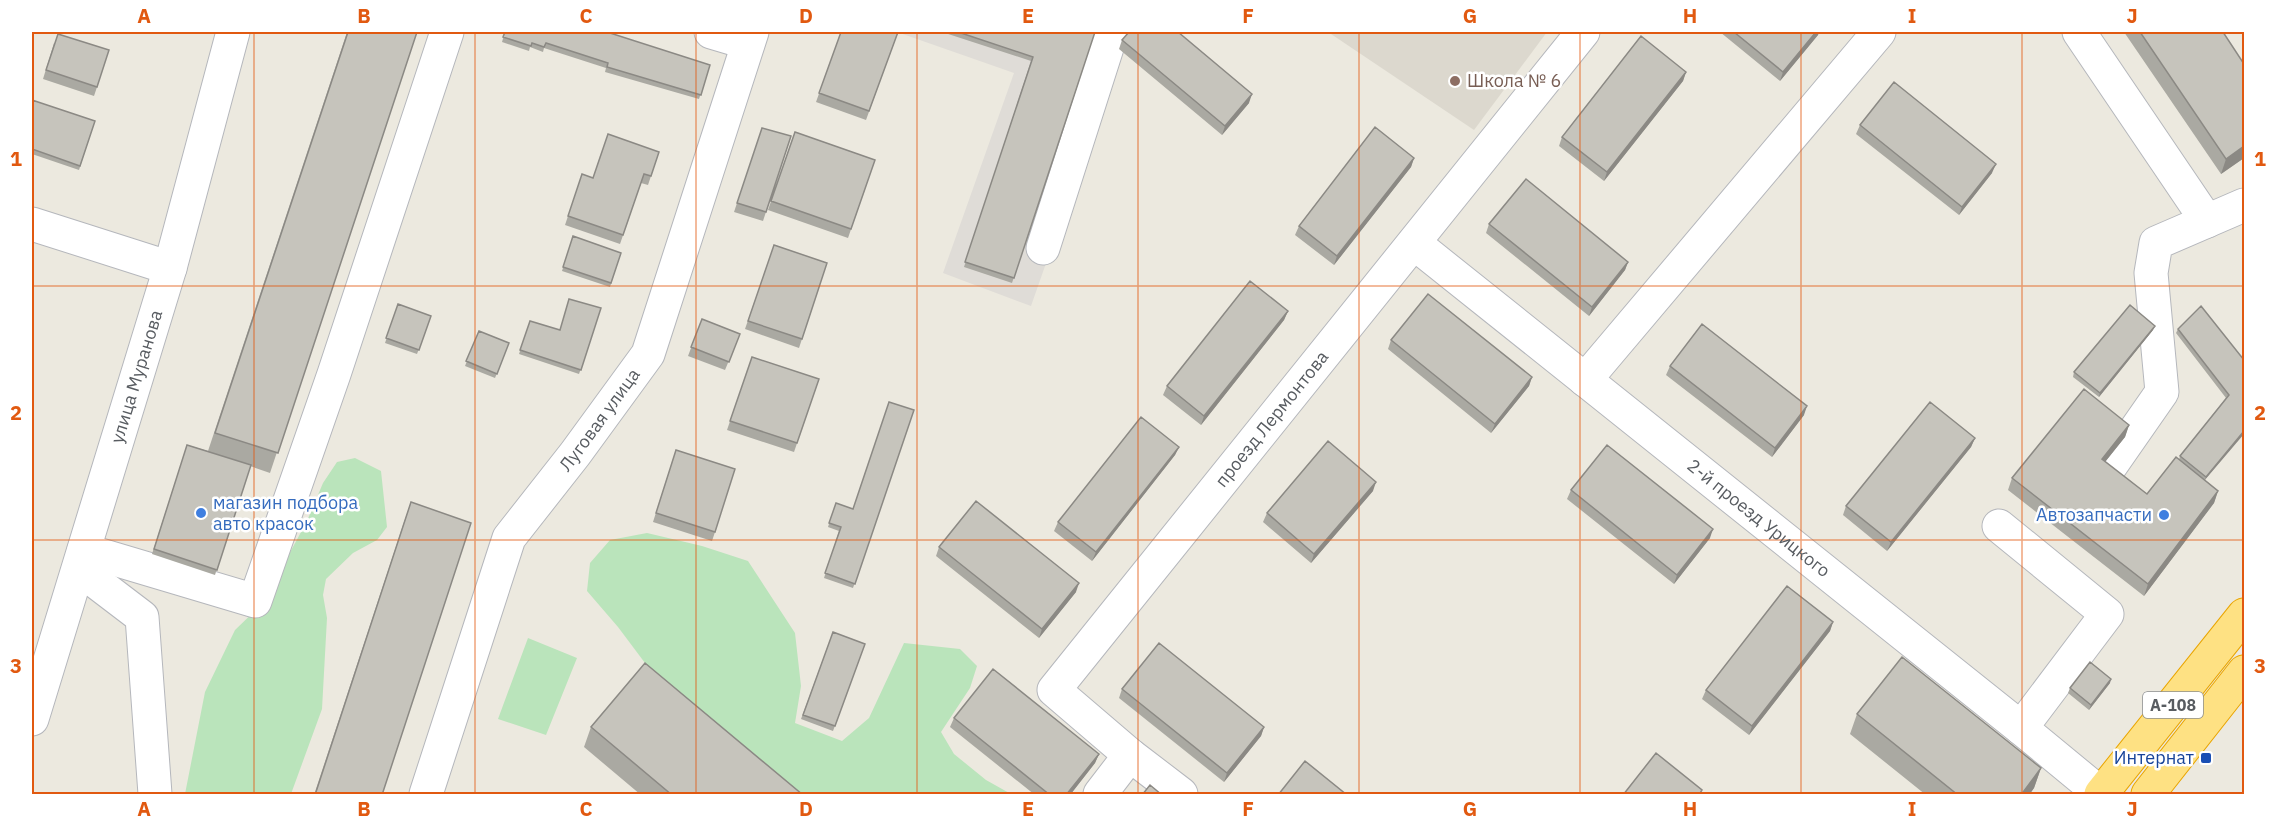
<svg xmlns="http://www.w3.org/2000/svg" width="2276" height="826" viewBox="0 0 2276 826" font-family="'IBM Plex Sans',sans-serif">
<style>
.industrial{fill:#dfdcd7}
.education{fill:#dcd8ce}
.green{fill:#bae4bb}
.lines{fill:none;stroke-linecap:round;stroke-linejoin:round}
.minor-casing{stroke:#b5b7bc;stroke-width:35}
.highway-casing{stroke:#eaa500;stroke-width:35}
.minor{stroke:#fff;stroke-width:33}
.highway{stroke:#fee183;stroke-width:33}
.wall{fill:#aaa9a2}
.shaded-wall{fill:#8b8984}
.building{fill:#c6c4bc;stroke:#8b8984;stroke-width:1.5}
.grid{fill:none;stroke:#e15910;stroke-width:1.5;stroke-opacity:0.55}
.education-dot{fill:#8d6e63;stroke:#fff;stroke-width:2}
.shop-dot{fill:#3f7fe0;stroke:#fff;stroke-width:2}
.transit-dot{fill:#1a4fb4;stroke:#fff;stroke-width:2}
.labels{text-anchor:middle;stroke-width:5;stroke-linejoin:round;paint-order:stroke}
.shield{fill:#fff;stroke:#8a8d90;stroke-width:1.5}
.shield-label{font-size:16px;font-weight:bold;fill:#585c61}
.education-label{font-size:18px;fill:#785e54;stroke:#fff;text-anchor:start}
.street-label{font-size:18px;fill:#585c61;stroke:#fff}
.shop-label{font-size:18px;fill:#366cbe;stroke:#fff;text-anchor:start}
.transit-label{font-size:18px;fill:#164399;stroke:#fff;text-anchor:end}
.neatline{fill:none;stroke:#e15910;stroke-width:2}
.grid-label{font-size:20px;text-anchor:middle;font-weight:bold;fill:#e15910}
</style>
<rect width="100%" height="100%" fill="#ece9df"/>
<path class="industrial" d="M 897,32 L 1127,32 L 1031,306 L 943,273 L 1014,73 Z"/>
<path class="education" d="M 1328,32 L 1547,32 L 1474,130 Z"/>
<path class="green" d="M 355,458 L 381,471 L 387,527 L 377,540 L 353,553 L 326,579 L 323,595 L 327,618 L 322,709 L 291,794 L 185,794 L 205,692 L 235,630 L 262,604 L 307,521 L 323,483 L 337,462 Z
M 647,533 L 702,546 L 748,561 L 795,633 L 801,686 L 795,723 L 842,741 L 869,718 L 904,643 L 960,649 L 977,666 L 970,688 L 941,732 L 954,754 L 986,780 L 1011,794 L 793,794 L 648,667 L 618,627 L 587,591 L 590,563 L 610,540 Z
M 528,638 L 577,658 L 546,735 L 498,719 Z"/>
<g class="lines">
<g class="minor-casing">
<g id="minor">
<path d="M 711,32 L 748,43"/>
<path d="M 2079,32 L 2207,221"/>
<path d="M 32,224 L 170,268"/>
<path id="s1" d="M 1414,243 L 2021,728 L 2101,794"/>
<path d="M 1043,248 L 1112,32"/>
<path d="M 1585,380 L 1879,32"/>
<path d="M 2107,471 L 2162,392 L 2151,273 L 2156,243 L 2244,205"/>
<path d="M 1999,526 L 2107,614 L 2021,728"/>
<path d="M 84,550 L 255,601 L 334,374 L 447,32"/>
<path d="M 79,569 L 142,617 L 155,794"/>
<path id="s2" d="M 32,719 L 170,268 L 233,32"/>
<path id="s3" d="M 426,794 L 509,538 L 575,454 L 648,354 L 752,32"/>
<path d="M 1100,794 L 1130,755"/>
<path id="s4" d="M 1181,794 L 1130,755 L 1054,690 L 1583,32"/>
</g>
</g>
<g class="highway-casing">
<path id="highway" d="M 2101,794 L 2244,615
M 2148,794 L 2244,672"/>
</g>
<use href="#minor" class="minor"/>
<use href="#highway" class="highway"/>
</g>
<path class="wall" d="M 347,32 L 417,32 L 270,473 L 250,466 L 215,575 L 152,554 L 187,445 L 208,451 Z
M 505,32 L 710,65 L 699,99 L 605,72 L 606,68 L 544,48 L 543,52 L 530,47 L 529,51 L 502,42 Z
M 841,32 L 898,32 L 866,120 L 816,102 Z
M 942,32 L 1095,32 L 1012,283 L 964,267 L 1031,61 Z
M 1720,32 L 1819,32 L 1818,35 L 1780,81 Z
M 2124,32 L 2223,32 L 2244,158 L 2221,174 Z
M 1122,40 L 1249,103 L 1222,135 L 1119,49 Z
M 54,43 L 97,87 L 94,96 L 43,79 Z
M 1686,72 L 1683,81 L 1604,181 L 1559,146 L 1562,137 Z
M 32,100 L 95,121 L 79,170 L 32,154 Z
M 1860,125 L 1992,173 L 1959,215 L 1856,134 Z
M 762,128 L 791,136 L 763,221 L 734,212 Z
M 795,132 L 875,160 L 848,238 L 768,210 Z
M 659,152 L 648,185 L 641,183 L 620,244 L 565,225 L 582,174 L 593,178 Z
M 1414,158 L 1411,167 L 1334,265 L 1295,235 L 1299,226 Z
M 1489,224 L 1628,262 L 1625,270 L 1589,316 L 1486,233 Z
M 573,236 L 621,253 L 610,287 L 562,271 Z
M 774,245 L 827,263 L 799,348 L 745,329 Z
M 398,304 L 431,316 L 417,354 L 385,343 Z
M 601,308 L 579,374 L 519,354 L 530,321 L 559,330 Z
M 1288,311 L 1284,320 L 1201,425 L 1163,395 L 1167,386 Z
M 702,319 L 740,334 L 725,370 L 688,356 Z
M 2178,329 L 2244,360 L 2205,480 L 2218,491 L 2214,503 L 2144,596 L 2008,490 L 2012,478 L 2129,425 L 2125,437 L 2105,462 L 2147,494 L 2179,460 L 2180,456 L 2226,398 L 2176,333 Z
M 2153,330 L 2099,397 L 2073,377 L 2074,372 Z
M 479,331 L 509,343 L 495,378 L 465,366 Z
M 1391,340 L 1532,377 L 1529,386 L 1491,433 L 1388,349 Z
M 752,357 L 819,379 L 794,452 L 727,430 Z
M 1670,366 L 1804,415 L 1772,457 L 1666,375 Z
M 914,410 L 853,588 L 824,578 L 839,531 L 828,527 L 836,503 L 853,509 Z
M 1975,438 L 1971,447 L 1887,551 L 1843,515 L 1846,506 Z
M 1179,447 L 1175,455 L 1092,561 L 1054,531 L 1058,522 Z
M 673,459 L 715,532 L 712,541 L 653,522 Z
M 1571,490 L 1710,538 L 1674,584 L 1567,499 Z
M 1373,491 L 1311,563 L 1263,522 L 1267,513 Z
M 411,502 L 382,795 L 314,795 L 404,522 Z
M 939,547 L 1076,592 L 1039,638 L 936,556 Z
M 1833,622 L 1830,631 L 1749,735 L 1702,699 L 1706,690 Z
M 833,632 L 865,644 L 833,731 L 801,719 Z
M 2110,683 L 2089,710 L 2068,693 L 2070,688 Z
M 1122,689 L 1264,727 L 1261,736 L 1224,782 L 1119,698 Z
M 1857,714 L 2041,768 L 2034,788 L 2029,795 L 1926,795 L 1850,734 Z
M 954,718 L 1099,754 L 1095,763 L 1070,795 L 1035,795 L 950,727 Z
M 591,727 L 803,795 L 641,795 L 584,747 Z"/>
<path class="shaded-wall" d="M 1816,32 L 1819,32 L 1818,35 L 1780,81 L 1783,72 Z
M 1686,72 L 1683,81 L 1604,181 L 1607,172 Z
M 1252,94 L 1249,103 L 1222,135 L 1225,126 Z
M 2244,146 L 2244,158 L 2221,174 L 2226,159 Z
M 1414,158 L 1411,167 L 1334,265 L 1337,256 Z
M 1996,164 L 1992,173 L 1959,215 L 1962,207 Z
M 1628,262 L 1625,270 L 1589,316 L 1592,307 Z
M 1288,311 L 1284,320 L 1201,425 L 1204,416 Z
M 2155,326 L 2153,330 L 2099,397 L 2100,393 Z
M 1532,377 L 1529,386 L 1491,433 L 1495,424 Z
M 1807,406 L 1804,415 L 1772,457 L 1775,448 Z
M 2129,425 L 2125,437 L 2097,472 L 2102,459 Z
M 2244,431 L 2244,434 L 2204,481 L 2206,477 Z
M 1975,438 L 1971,447 L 1887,551 L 1891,542 Z
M 1179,447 L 1175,455 L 1092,561 L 1096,552 Z
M 1376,482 L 1373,491 L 1311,563 L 1314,554 Z
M 2218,491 L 2214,503 L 2144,596 L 2148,584 Z
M 1713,529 L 1710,538 L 1674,584 L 1677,575 Z
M 1079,583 L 1076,592 L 1039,638 L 1042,629 Z
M 1833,622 L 1830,631 L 1749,735 L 1752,726 Z
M 2111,679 L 2110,683 L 2089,710 L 2091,705 Z
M 1264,727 L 1261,736 L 1224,782 L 1227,773 Z
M 1099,754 L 1095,763 L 1070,795 L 1066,795 Z
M 2041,768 L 2034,788 L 2029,795 L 2021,795 Z"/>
<path class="building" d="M 348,32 L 417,32 L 278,453 L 215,433 Z
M 505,32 L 607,32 L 710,65 L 701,95 L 607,67 L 608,63 L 546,43 L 544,47 L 532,43 L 531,46 L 503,37 Z
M 841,32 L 898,32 L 869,111 L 819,93 Z
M 958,32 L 1095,32 L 1014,278 L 965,262 L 1033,57 Z
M 1129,32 L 1178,32 L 1252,94 L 1225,126 L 1122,40 Z
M 1734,32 L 1816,32 L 1783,72 Z
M 2140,32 L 2223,32 L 2244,64 L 2244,146 L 2226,159 Z
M 58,34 L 109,50 L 97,87 L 46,70 Z
M 1641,36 L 1686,72 L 1607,172 L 1562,137 Z
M 1894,82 L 1996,164 L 1962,207 L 1860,125 Z
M 32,100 L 95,121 L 80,166 L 32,149 Z
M 1375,127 L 1414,158 L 1337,256 L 1299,226 Z
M 762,128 L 791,136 L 766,212 L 737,203 Z
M 795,132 L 875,160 L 851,229 L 771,201 Z
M 608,134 L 659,152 L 651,176 L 644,174 L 623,235 L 568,216 L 582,174 L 593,178 Z
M 1526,179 L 1628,262 L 1592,307 L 1489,224 Z
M 573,236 L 621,253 L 611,283 L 563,267 Z
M 774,245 L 827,263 L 802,339 L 748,321 Z
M 1250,281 L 1288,311 L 1204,416 L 1167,386 Z
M 1428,294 L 1532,377 L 1495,424 L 1391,340 Z
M 569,299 L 601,308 L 581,370 L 520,350 L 530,321 L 560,330 Z
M 398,304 L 431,316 L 419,350 L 386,338 Z
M 2130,305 L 2155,326 L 2100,393 L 2074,372 Z
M 2201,306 L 2244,360 L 2244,431 L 2206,477 L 2180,456 L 2229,395 L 2178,329 Z
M 702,319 L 740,334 L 729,362 L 691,347 Z
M 1702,324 L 1807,406 L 1775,448 L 1670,366 Z
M 479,331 L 509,343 L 497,374 L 466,361 Z
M 752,357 L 819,379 L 797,443 L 730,421 Z
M 2084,389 L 2129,425 L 2102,459 L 2147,494 L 2176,457 L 2218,491 L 2148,584 L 2012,478 Z
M 889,402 L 914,410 L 855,584 L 825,573 L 841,527 L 829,523 L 836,503 L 853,509 Z
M 1930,402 L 1975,438 L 1891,542 L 1846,506 Z
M 1141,417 L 1179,447 L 1096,552 L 1058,522 Z
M 1328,441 L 1376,482 L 1314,554 L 1267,513 Z
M 187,445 L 251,465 L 217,570 L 154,549 Z
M 1607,445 L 1713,529 L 1677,575 L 1571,490 Z
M 676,450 L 735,469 L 715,532 L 656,513 Z
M 976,501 L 1079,583 L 1042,629 L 939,547 Z
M 411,502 L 471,523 L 382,795 L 315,795 Z
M 1787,586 L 1833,622 L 1752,726 L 1706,690 Z
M 833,632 L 865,644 L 835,726 L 803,715 Z
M 1159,643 L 1264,727 L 1227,773 L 1122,689 Z
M 1902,657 L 2041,768 L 2021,795 L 1958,795 L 1857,714 Z
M 2090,662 L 2111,679 L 2091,705 L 2070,688 Z
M 645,663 L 803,795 L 672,795 L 591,727 Z
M 993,669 L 1099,754 L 1066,795 L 1050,795 L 954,718 Z
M 1656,753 L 1702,790 L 1699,795 L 1623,795 Z
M 1305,761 L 1347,795 L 1278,795 Z
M 1150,785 L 1162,795 L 1142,795 Z"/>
<path class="grid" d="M 254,32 L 254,794M 475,32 L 475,794M 696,32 L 696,794M 917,32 L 917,794M 1138,32 L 1138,794M 1359,32 L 1359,794M 1580,32 L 1580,794M 1801,32 L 1801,794M 2022,32 L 2022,794M 32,286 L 2244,286M 32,540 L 2244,540"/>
<circle class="education-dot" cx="1455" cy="81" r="6"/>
<g class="shop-dot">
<circle cx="201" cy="513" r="6"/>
<circle cx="2164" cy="515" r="6"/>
</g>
<rect class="transit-dot" x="2200" y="752" width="12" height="12" rx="3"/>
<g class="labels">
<rect class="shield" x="2143" y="692" width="60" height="26" rx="4.5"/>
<g class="shield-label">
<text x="2173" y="711">А-108</text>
</g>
<g class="education-label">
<text x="1467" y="87">Школа № 6</text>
</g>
<g class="street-label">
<text dy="6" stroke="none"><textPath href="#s2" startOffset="358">улица Муранова</textPath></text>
<text dy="6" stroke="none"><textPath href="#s3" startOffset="418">Луговая улица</textPath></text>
<text dy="6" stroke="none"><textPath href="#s4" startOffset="512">проезд Лермонтова</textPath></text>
<text dy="6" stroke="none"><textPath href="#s1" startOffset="441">2-й проезд Урицкого</textPath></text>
</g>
<g class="shop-label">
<text x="213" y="509">магазин подбора<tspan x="213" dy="21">авто красок</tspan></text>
<text x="2152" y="521" text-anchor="end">Автозапчасти</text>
</g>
<g class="transit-label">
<text x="2194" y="764">Интернат</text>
</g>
</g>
<rect width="2276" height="826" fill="none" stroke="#ffffff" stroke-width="66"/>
<rect x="33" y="33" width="2210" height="760" class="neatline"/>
<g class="grid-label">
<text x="144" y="23">A</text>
<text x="364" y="23">B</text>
<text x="586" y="23">C</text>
<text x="806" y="23">D</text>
<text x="1028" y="23">E</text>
<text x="1248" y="23">F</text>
<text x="1470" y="23">G</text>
<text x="1690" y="23">H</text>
<text x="1912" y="23">I</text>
<text x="2132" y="23">J</text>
<text x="16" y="166">1</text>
<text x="2260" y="166">1</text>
<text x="16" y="420">2</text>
<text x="2260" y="420">2</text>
<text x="16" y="673">3</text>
<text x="2260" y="673">3</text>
<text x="144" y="816">A</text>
<text x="364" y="816">B</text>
<text x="586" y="816">C</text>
<text x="806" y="816">D</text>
<text x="1028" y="816">E</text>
<text x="1248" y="816">F</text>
<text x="1470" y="816">G</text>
<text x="1690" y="816">H</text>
<text x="1912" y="816">I</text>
<text x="2132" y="816">J</text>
</g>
</svg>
